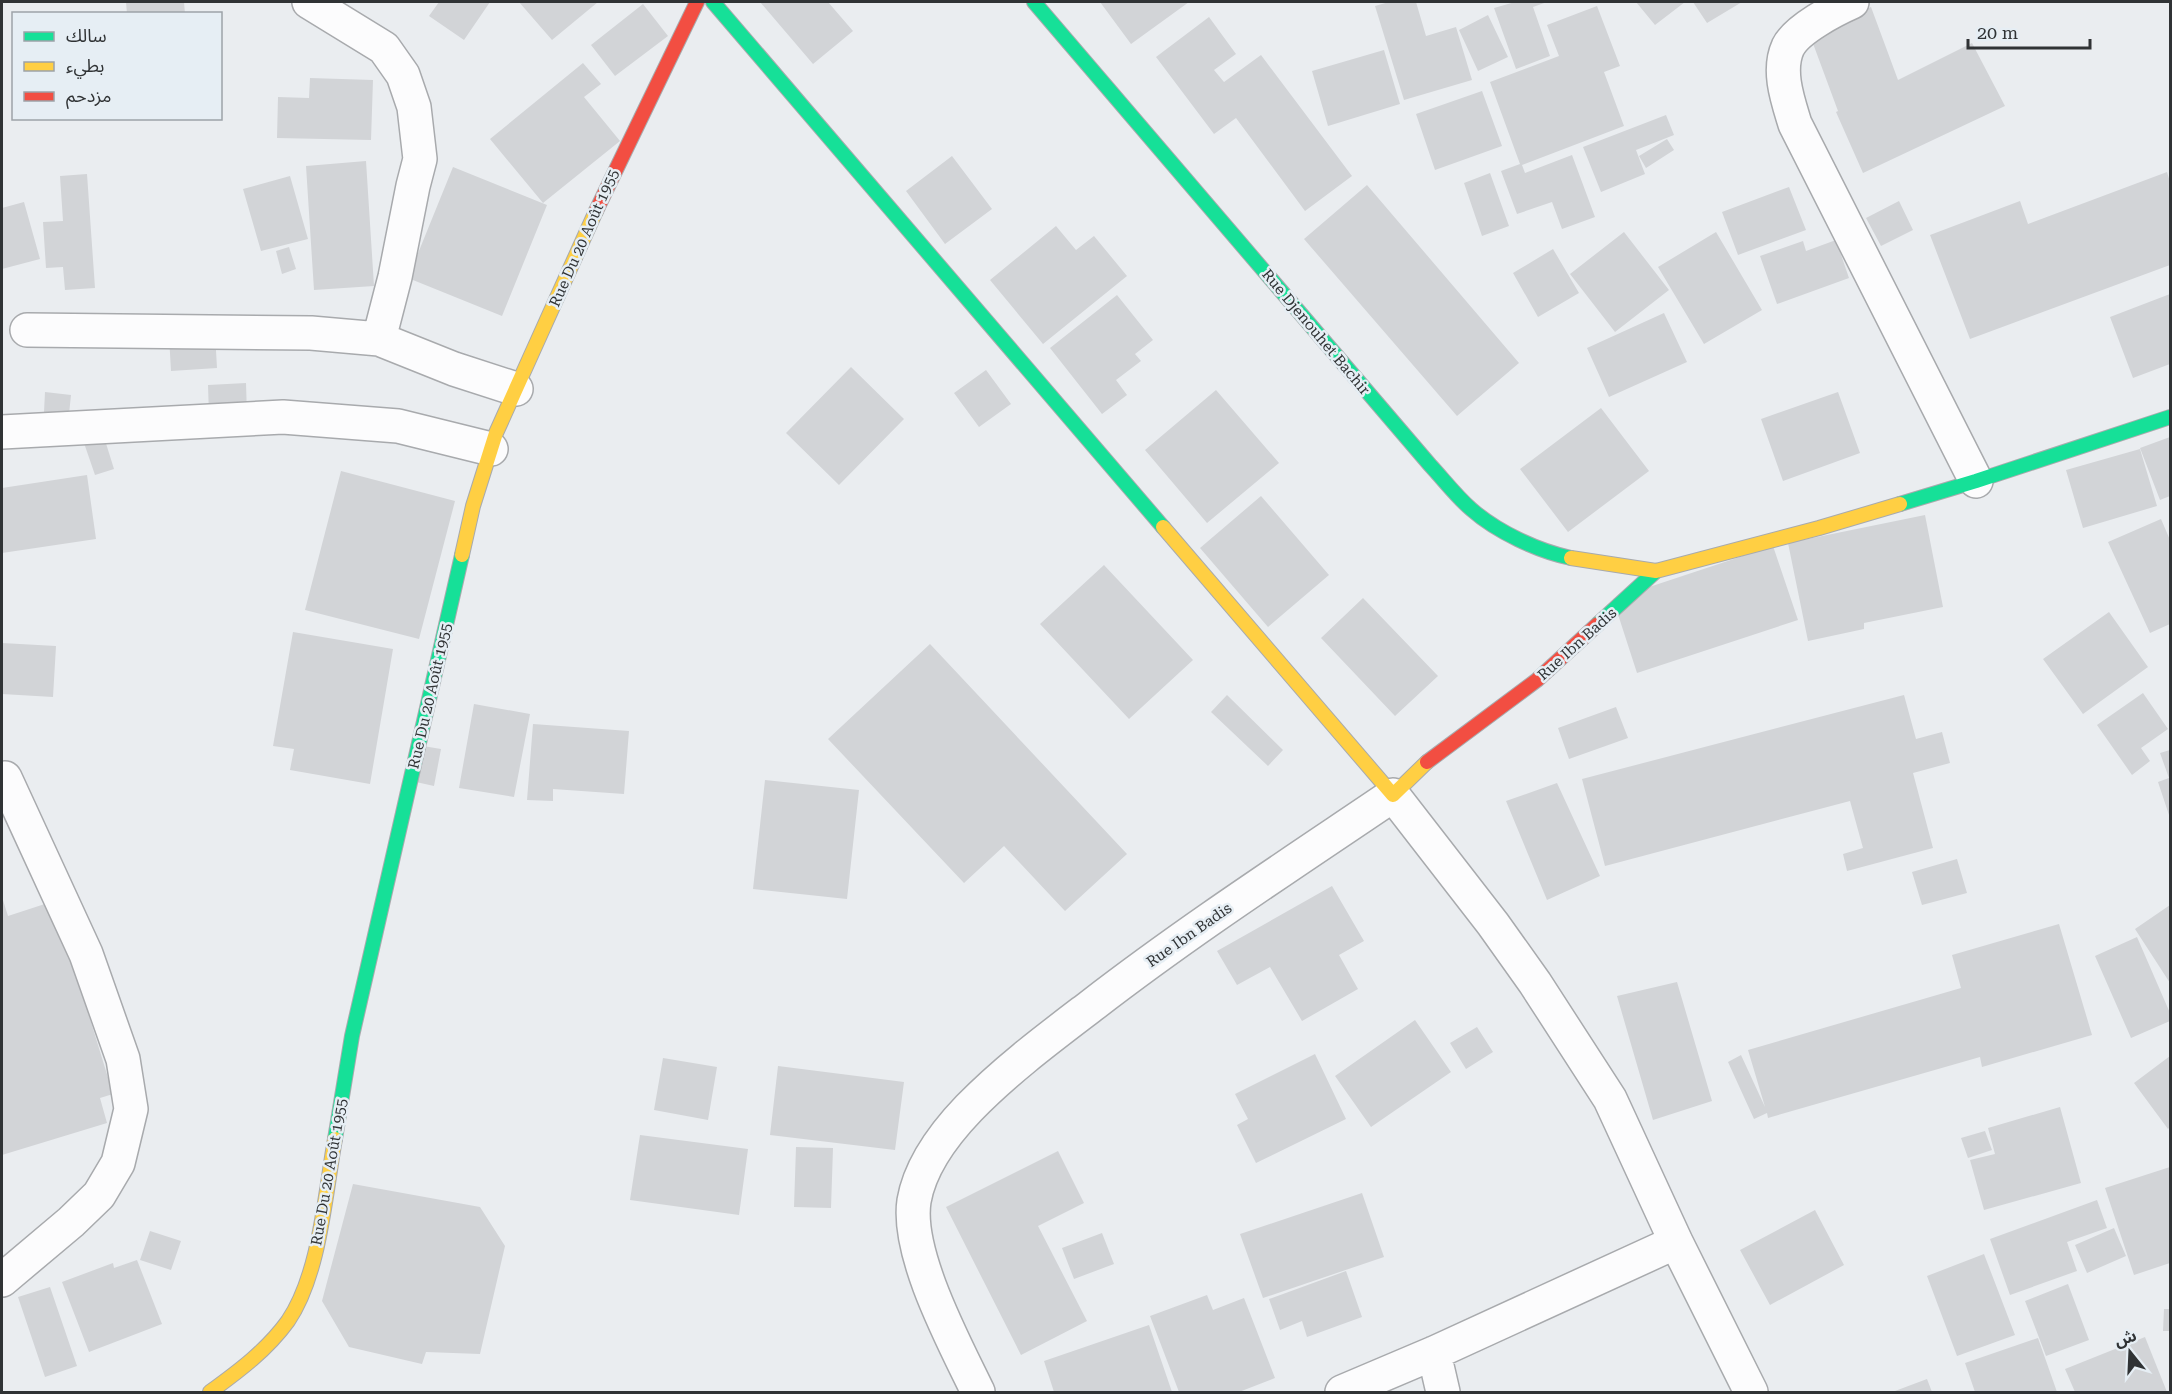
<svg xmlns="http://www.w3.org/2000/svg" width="2172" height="1394" viewBox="0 0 2172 1394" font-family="'Roboto Serif','Noto Sans Arabic',serif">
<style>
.building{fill:#d2d4d7}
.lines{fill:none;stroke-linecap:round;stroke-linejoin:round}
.street-casing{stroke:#a8aaad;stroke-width:36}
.fast-casing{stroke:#a8aaad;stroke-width:16}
.slow-casing{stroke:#a8aaad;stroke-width:16}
.jam-casing{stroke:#a8aaad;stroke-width:16}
.street{stroke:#fcfcfd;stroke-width:33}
.fast{stroke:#16e098;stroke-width:14}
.slow{stroke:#ffcf43;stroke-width:14}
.jam{stroke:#f24e42;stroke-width:14}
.labels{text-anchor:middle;stroke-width:5;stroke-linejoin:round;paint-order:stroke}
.street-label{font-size:15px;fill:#303335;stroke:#e6eef4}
</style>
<rect width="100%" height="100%" fill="#eaedf0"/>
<path class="building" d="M 126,2 L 184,2 L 185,14 L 127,14 Z
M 439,2 L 490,2 L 464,40 L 429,16 Z
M 519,2 L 598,2 L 552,40 Z
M 760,2 L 828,2 L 853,31 L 813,64 Z
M 1100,2 L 1189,2 L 1131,44 Z
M 1389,2 L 1416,2 L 1426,36 L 1456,27 L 1472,80 L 1404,100 L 1375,6 Z
M 1515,2 L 1547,2 L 1533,7 L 1550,56 L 1516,69 L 1494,8 Z
M 1636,2 L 1685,2 L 1655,25 Z
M 1693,2 L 1742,2 L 1707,23 Z
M 643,4 L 668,36 L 615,76 L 591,45 Z
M 1597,6 L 1620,66 L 1604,72 L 1624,126 L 1522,165 L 1525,173 L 1572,155 L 1595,217 L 1562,229 L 1552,202 L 1517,214 L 1501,171 L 1520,164 L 1490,82 L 1559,56 L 1547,25 Z
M 1871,7 L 1898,80 L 1972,43 L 2005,106 L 1863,173 L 1836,112 L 1838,111 L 1808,30 Z
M 1488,15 L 1508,57 L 1478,71 L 1459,30 Z
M 1209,17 L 1236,54 L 1214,70 L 1224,82 L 1261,55 L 1352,176 L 1305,211 L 1236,118 L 1214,134 L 1156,57 Z
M 1384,50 L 1400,104 L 1328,126 L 1312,71 Z
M 583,63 L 601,84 L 584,97 L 620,141 L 543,203 L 490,139 Z
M 310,78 L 373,80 L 371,140 L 277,138 L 278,97 L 309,98 Z
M 1482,91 L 1502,146 L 1435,170 L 1416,114 Z
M 1666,115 L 1674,135 L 1636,150 L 1645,174 L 1601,192 L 1583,147 Z
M 1667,139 L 1674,150 L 1646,168 L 1639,156 Z
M 952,156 L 992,209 L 945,244 L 906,191 Z
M 366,161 L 374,286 L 314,290 L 306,166 Z
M 453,167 L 547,205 L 502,316 L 408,278 Z
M 2167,172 L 2170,182 L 2170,265 L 1970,339 L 1930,235 L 2020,201 L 2028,224 Z
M 1490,173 L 1509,226 L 1482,236 L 1464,183 Z
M 87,174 L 95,288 L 65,290 L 63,267 L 46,268 L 43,222 L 63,221 L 60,176 Z
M 290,176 L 308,239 L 261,251 L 243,189 Z
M 1367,185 L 1519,363 L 1457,416 L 1304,239 Z
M 1789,187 L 1806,230 L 1738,255 L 1722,212 Z
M 1899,201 L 1913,230 L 1881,246 L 1866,218 Z
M 24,202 L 40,259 L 2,269 L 2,208 Z
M 1056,226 L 1076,250 L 1094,236 L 1127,276 L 1043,344 L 990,280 Z
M 1624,232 L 1669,290 L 1615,332 L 1570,274 Z
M 1716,232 L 1762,310 L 1704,344 L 1658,267 Z
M 1836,240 L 1849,278 L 1777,304 L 1760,256 L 1803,241 L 1806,251 Z
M 289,247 L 296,269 L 282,274 L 276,251 Z
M 1553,249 L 1579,293 L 1538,317 L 1513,273 Z
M 2170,294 L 2170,364 L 2133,378 L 2110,317 Z
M 1117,295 L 1153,340 L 1135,354 L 1141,361 L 1116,380 L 1127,395 L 1102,414 L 1050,348 Z
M 1664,313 L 1687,362 L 1609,397 L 1587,348 Z
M 215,333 L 217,368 L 171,371 L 169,336 Z
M 851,367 L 904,419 L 839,485 L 786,433 Z
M 986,370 L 1011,404 L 979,427 L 954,393 Z
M 246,383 L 247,415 L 209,416 L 208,385 Z
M 1216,390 L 1279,463 L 1207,523 L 1145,450 Z
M 45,392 L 71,395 L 69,414 L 44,412 Z
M 1838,392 L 1860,453 L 1783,481 L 1761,419 Z
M 1601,408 L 1649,471 L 1568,532 L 1520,469 Z
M 104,437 L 114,469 L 95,475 L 84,443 Z
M 2170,437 L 2170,496 L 2160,500 L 2140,448 Z
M 2140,449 L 2157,506 L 2083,528 L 2066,470 Z
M 341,471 L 455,501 L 419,639 L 305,610 Z
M 87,475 L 96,539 L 2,553 L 2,488 Z
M 1261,496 L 1329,575 L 1268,627 L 1200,548 Z
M 1925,515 L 1943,607 L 1864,623 L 1864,629 L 1808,641 L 1788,543 Z
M 2161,519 L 2170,540 L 2170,624 L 2150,633 L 2108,542 Z
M 1773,546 L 1798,620 L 1637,673 L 1613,599 Z
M 1104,565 L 1193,660 L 1129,719 L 1040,624 Z
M 1363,598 L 1438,676 L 1395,716 L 1321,638 Z
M 2109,612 L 2148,667 L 2083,714 L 2043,659 Z
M 293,632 L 393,649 L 370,784 L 290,770 L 294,749 L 273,746 Z
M 2,643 L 56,646 L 53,697 L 2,694 Z
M 930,644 L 1127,854 L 1065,911 L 1004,846 L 964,883 L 828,739 Z
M 2143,693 L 2168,729 L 2141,748 L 2150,761 L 2132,775 L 2097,725 Z
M 1227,695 L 1283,750 L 1268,766 L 1211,712 Z
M 1904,695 L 1916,739 L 1942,732 L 1950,763 L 1913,773 L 1933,848 L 1847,871 L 1843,854 L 1863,848 L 1850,801 L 1605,866 L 1582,779 Z
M 474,704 L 530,714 L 514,797 L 459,788 Z
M 1616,707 L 1628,738 L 1569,759 L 1558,728 Z
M 533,724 L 629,731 L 624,794 L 553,789 L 553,801 L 527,800 Z
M 423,746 L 441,749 L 434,786 L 416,782 Z
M 2170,750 L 2170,818 L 2158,782 L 2169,778 L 2160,753 Z
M 765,780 L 859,790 L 847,899 L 753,889 Z
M 1557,783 L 1600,876 L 1547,900 L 1506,801 Z
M 1957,859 L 1967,893 L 1922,905 L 1912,872 Z
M 1332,886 L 1364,941 L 1339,955 L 1358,989 L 1302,1021 L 1270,967 L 1237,985 L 1217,951 Z
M 2,897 L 8,916 L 54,901 L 113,1094 L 100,1098 L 107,1123 L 2,1155 Z
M 2170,905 L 2170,983 L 2135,929 Z
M 2059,924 L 2092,1035 L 1982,1067 L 1980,1057 L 1768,1118 L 1767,1113 L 1754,1119 L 1728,1062 L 1741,1055 L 1765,1107 L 1748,1050 L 1961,988 L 1952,955 Z
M 2137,937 L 2170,1013 L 2170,1021 L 2131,1038 L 2095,956 Z
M 1677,982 L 1712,1101 L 1653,1120 L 1617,996 Z
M 1415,1020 L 1451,1072 L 1371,1127 L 1335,1076 Z
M 1477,1027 L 1493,1052 L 1466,1069 L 1450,1043 Z
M 1315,1054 L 1346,1119 L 1256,1163 L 1237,1125 L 1248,1119 L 1235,1094 Z
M 2170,1056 L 2170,1127 L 2168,1129 L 2134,1083 Z
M 663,1058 L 717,1067 L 708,1120 L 654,1110 Z
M 778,1066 L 904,1082 L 895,1150 L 770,1135 Z
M 2060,1107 L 2081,1183 L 1984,1210 L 1970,1160 L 1995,1154 L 1988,1128 Z
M 1985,1131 L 1992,1150 L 1968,1158 L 1961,1138 Z
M 640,1135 L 748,1149 L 739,1215 L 630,1200 Z
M 796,1147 L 833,1148 L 831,1208 L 794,1207 Z
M 1058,1151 L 1084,1203 L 1038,1226 L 1087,1321 L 1021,1355 L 946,1207 Z
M 2170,1167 L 2170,1263 L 2134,1275 L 2105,1188 Z
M 353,1184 L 480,1207 L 505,1246 L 480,1354 L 426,1352 L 422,1364 L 349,1347 L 322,1301 Z
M 1362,1193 L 1384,1257 L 1263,1298 L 1240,1234 Z
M 2097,1200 L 2107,1228 L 2067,1242 L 2077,1271 L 2010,1295 L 1990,1239 Z
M 1815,1210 L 1844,1265 L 1770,1305 L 1740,1250 Z
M 2114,1228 L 2126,1256 L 2087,1273 L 2075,1245 Z
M 150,1231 L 181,1241 L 171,1270 L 140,1260 Z
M 1102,1233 L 1114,1264 L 1074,1279 L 1062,1248 Z
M 1984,1254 L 2015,1335 L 1957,1356 L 1927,1276 Z
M 137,1260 L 162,1324 L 89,1352 L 62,1282 L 113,1263 L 114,1268 Z
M 1346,1271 L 1362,1317 L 1307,1337 L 1302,1321 L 1280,1330 L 1269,1299 Z
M 2068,1284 L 2089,1340 L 2046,1356 L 2025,1301 Z
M 50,1287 L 77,1366 L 45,1377 L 18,1297 Z
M 1207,1295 L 1213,1310 L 1244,1298 L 1275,1378 L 1239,1392 L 1179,1392 L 1150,1316 Z
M 2164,1309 L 2170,1309 L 2170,1331 L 2163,1331 Z
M 1149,1325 L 1172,1392 L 1054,1392 L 1044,1361 Z
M 2145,1337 L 2167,1392 L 2075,1392 L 2065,1369 Z
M 2038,1338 L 2057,1392 L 1975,1392 L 1965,1363 Z
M 1927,1379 L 1932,1392 L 1896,1392 L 1895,1391 Z"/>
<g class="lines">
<g class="street-casing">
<path id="street" d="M 309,2 L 384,48 L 403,75 L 414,107 L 420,159 L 413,186 L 395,277 L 379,339
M 1852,2 C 1834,10 1797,29 1788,47 C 1777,71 1788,101 1795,124 L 1976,481
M 27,330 L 311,333 L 379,339 L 454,369 L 516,389
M 2,432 L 283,417 L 398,426 L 491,449
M 2,1280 L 71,1222 L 99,1195 L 118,1163 L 131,1109 L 123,1059 L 86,954 L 5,778
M 1434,1353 L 1443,1392
M 978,1392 C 955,1344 906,1254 914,1201 C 920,1166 945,1133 969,1108 C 1006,1070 1049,1038 1091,1006 C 1188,931 1291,864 1393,795 L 1493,924 L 1535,983 L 1610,1099 L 1676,1242 L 1751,1392
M 1342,1392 L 1434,1353 L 1676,1242"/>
</g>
<g class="fast-casing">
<path id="fast" d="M 713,2 L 1163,527
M 1034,2 L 1430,465 C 1444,480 1456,496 1471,509 C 1497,532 1538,551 1571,558
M 1900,504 L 1976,481 L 2170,417
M 1598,624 L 1656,571
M 335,1139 L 352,1036 L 462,555"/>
</g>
<g class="slow-casing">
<path id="slow" d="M 1163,527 L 1393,795 L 1427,762
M 462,555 L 473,506 L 496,433 L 596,211
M 1571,558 L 1656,571 L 1819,528 L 1900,504
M 210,1392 C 239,1371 267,1350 288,1321 C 320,1274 325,1194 335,1139"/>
</g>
<g class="jam-casing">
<path id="jam" d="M 596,211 L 697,2
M 1427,762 L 1537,680 L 1598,624"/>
</g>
<use href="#street" class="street"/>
<use href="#fast" class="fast"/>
<use href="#slow" class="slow"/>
<use href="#jam" class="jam"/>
</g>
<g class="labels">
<g class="street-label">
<text transform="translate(584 238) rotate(-66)" y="5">Rue Du 20 Août 1955</text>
<text transform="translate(1316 332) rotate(50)" y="5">Rue Djenouhet Bachir</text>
<text transform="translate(1577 644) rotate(-42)" y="5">Rue Ibn Badis</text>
<text transform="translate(430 696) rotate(-77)" y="5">Rue Du 20 Août 1955</text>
<text transform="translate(1189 935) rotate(-35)" y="5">Rue Ibn Badis</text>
<text transform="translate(329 1172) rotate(-80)" y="5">Rue Du 20 Août 1955</text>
</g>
</g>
<rect width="2172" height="1394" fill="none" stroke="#303335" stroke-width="6"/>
<rect x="12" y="12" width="210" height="108" fill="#e6eef4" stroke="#9da3a8" stroke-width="1.5"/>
<rect x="24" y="32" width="30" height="9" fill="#16e098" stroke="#9da3a8" stroke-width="1.5"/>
<text x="66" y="42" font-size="18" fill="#303335">سالك</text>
<rect x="24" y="62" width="30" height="9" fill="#ffcf43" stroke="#9da3a8" stroke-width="1.5"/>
<text x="66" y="72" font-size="18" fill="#303335">بطيء</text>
<rect x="24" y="92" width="30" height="9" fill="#f24e42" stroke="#9da3a8" stroke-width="1.5"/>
<text x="66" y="102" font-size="18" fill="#303335">مزدحم</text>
<g transform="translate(2130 1352) rotate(342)" stroke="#e6eef4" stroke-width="4.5" paint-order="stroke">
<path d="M0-4.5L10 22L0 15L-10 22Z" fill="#303335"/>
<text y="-9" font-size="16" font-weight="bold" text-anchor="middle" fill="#303335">ش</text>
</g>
<path d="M1968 39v9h122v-9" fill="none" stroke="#303335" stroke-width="3"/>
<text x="1977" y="39" font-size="18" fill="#303335" stroke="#e6eef4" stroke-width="4.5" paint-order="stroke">20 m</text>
</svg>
